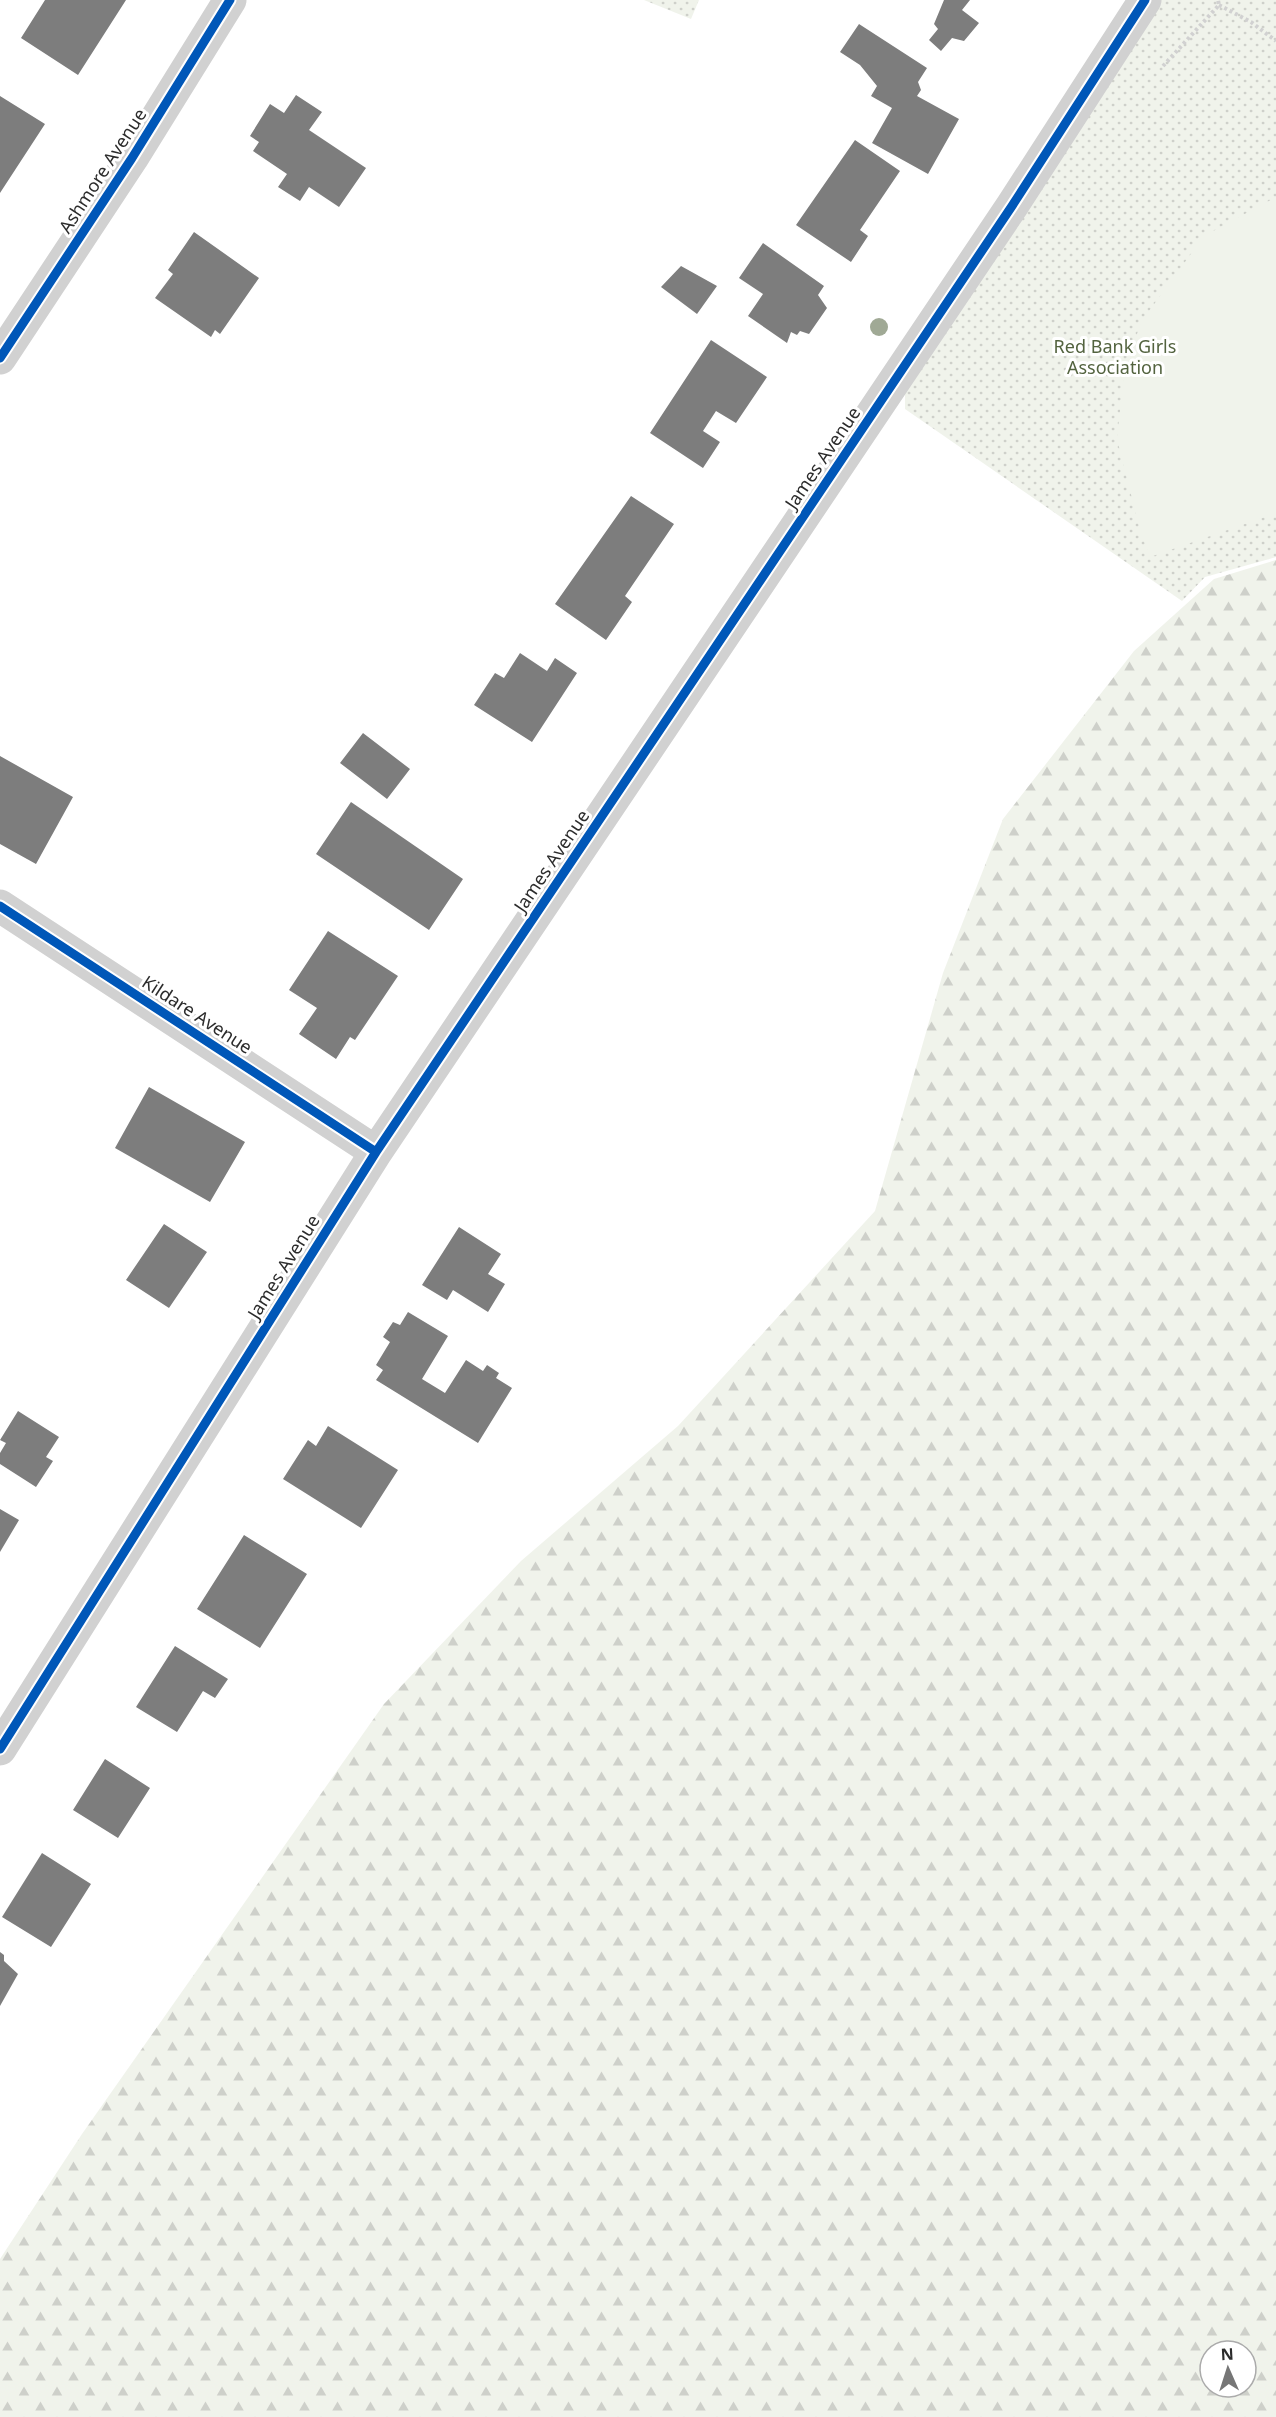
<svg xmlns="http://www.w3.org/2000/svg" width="1276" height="2417" viewBox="0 0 1276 2417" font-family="'Noto Sans',sans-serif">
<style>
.green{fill:url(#green-dots)}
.forest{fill:url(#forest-firs);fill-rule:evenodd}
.pitch{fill:#f0f3eb}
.building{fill:#7d7d7d}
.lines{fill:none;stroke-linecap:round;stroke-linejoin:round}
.path{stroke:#d1d1d1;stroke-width:4;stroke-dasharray:3 3;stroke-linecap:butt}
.street{stroke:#d1d1d1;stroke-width:33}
.cycleway-casing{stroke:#fff;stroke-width:13}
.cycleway{stroke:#0057b8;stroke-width:9}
.tree{fill:#a0a995}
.labels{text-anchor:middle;stroke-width:6;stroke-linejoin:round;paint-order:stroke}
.street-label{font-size:18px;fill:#2c2c2c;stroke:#fff}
.park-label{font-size:18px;fill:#53633f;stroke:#fff}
</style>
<defs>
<pattern id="green-dots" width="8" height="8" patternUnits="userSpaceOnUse" patternTransform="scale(1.5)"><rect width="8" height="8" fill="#f0f3eb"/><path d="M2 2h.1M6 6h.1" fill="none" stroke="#ced0ca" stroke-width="1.8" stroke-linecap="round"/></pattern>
<pattern id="forest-firs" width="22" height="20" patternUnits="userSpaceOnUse" patternTransform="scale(1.5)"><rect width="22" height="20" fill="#f0f3eb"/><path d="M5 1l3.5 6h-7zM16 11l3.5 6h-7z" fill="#ced0ca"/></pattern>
</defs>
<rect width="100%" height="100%" fill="#fff"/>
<path class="green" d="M 644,0 L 699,0 L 691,19 Z
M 1157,0 L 1276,0 L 1276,557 L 1205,577 L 1182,601 L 905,409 L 905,385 Z"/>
<path class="forest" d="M 1276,560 L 1276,2417 L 0,2417 L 0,2259 L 82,2134 L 384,1704 L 521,1561 L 678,1426 L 875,1211 L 943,973 L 1003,819 L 1134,651 L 1214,579 ZM 1210,2351 L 1246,2351 L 1246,2387 L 1210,2387 Z"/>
<path class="pitch" d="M 1276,197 L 1276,513 L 1150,557 L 1140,530 L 1117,439 L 1124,373 L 1141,322 L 1204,236 Z"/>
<path class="building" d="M 45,0 L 126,0 L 78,75 L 21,38 Z
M 944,0 L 970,0 L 962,10 L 979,23 L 964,41 L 952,38 L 941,51 L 929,40 L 938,29 L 934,24 Z
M 859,24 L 927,68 L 918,82 L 921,90 L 917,96 L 959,119 L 928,174 L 872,143 L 892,108 L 871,96 L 877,86 L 860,65 L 840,52 Z
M 296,95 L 322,112 L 309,130 L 366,168 L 339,207 L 309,187 L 300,201 L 278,187 L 287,174 L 253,151 L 259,142 L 250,136 L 270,104 L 284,113 Z
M 0,96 L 45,124 L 0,193 Z
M 855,140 L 900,171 L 860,230 L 868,236 L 851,262 L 796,225 Z
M 194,232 L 259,278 L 220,334 L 215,330 L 211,337 L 155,298 L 173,274 L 168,270 Z
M 763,243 L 824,286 L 818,295 L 827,308 L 809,334 L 800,331 L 797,335 L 791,332 L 787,343 L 748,316 L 763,294 L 739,278 Z
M 681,266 L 717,286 L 697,314 L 661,287 Z
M 711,340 L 767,377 L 736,423 L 716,411 L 703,431 L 720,442 L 703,468 L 650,433 Z
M 631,496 L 674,524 L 625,596 L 632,602 L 606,640 L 555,604 Z
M 520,653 L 547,671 L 555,658 L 577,673 L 532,742 L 474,705 L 495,673 L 504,678 Z
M 363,733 L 410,769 L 387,799 L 340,763 Z
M 0,756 L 73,797 L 36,864 L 0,844 Z
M 351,802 L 463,879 L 429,930 L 316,854 Z
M 328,931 L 398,976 L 355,1040 L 350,1037 L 336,1059 L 299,1034 L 317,1008 L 289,990 Z
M 149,1087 L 245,1142 L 210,1202 L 115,1148 Z
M 164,1224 L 207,1252 L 169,1308 L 126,1280 Z
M 459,1227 L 501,1254 L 488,1274 L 505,1284 L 488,1312 L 453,1290 L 447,1300 L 422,1285 Z
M 408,1312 L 448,1336 L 422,1379 L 445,1393 L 466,1360 L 483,1371 L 487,1365 L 499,1373 L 496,1378 L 512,1388 L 478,1443 L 376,1380 L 383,1370 L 376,1365 L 390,1342 L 383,1337 L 393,1322 L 400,1325 Z
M 18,1411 L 59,1437 L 46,1457 L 53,1461 L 36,1487 L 0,1464 L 0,1453 L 6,1443 L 0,1440 Z
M 328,1426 L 398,1470 L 361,1528 L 283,1479 L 308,1440 L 316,1446 Z
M 0,1509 L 19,1520 L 0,1552 Z
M 244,1535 L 307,1574 L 260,1648 L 197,1609 Z
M 175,1646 L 228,1679 L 215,1698 L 203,1691 L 177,1732 L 136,1707 Z
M 105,1759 L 150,1788 L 118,1838 L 73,1810 Z
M 42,1853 L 91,1884 L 51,1947 L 2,1917 Z
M 0,1952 L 4,1955 L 4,1961 L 18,1974 L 0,2006 Z"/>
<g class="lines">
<path class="path" d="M 1219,5 L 1251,22 L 1276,41
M 1163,66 L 1219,5 L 1218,0"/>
<path class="street" d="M 0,358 L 132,158 L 230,0
M 0,906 L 376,1152
M 0,1749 L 376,1152 L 1012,206 L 1145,0"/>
<g class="cycleway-casing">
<path id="cycleway" d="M 0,358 L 132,158 L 230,0
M 0,906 L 376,1152
M 0,1749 L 376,1152 L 1012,206 L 1145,0"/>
</g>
<use href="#cycleway" class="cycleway"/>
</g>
<circle class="tree" cx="879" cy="327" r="9"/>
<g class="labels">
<g class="street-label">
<text transform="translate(103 171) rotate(-57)" y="6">Ashmore Avenue</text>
<text transform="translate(823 458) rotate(-56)" y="6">James Avenue</text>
<text transform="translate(552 861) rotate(-56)" y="6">James Avenue</text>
<text transform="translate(197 1015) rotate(33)" y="6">Kildare Avenue</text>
<text transform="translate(284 1267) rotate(-58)" y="6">James Avenue</text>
</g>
<g class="park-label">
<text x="1115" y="353">Red Bank Girls<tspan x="1115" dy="21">Association</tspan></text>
</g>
</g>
<g transform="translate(1228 2369) rotate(357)"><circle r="28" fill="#ffffff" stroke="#ababab" stroke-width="1.5"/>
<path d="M0-4.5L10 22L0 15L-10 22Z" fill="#767676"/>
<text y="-9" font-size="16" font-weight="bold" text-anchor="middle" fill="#2c2c2c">N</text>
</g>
</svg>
